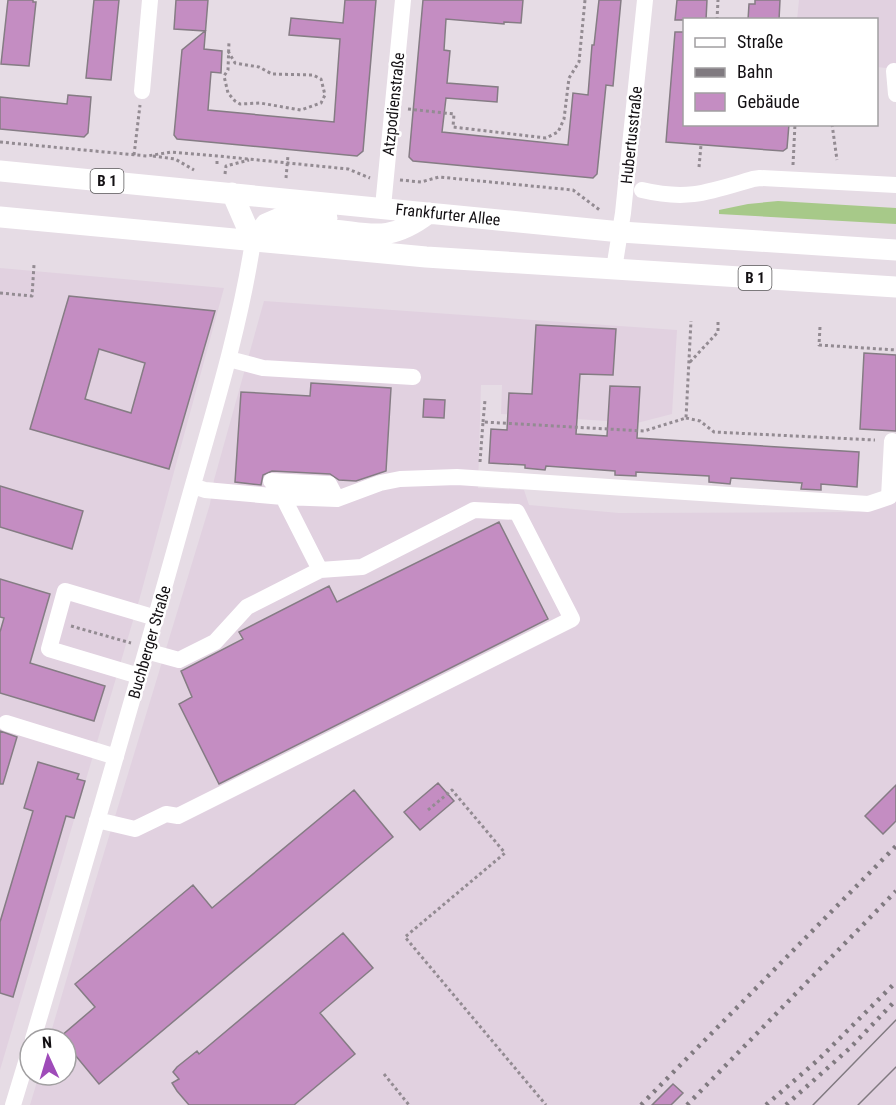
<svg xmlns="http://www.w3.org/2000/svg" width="896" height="1105" viewBox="0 0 896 1105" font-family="'Roboto Condensed',sans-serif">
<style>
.built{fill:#e1d1e0}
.green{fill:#a7c989}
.building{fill:#c48dc2;stroke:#857c84;stroke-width:1.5;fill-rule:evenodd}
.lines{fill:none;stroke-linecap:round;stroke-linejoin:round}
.path{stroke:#938b92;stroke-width:3;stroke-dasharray:3 3;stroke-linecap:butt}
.minor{stroke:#fff;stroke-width:16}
.major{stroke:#fff;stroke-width:21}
.tram{stroke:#807a80;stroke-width:1.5}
.rail{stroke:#807a80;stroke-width:4.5;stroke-dasharray:3 6;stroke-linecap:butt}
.labels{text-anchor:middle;stroke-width:5;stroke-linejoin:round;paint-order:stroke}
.shield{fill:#fff;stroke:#5a585a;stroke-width:1.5}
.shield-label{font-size:15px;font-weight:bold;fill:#131013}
.street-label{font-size:16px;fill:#131013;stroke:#fff}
</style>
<rect width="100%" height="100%" fill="#e6dce5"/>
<path class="built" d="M 799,0 L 896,0 L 896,69 L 877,67 L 876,20 L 797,20 Z
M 0,268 L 224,288 L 140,597 L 0,1070 Z
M 264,301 L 677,330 L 672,414 L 637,423 L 501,414 L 502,385 L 481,385 L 478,488 L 524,490 L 529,505 L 619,513 L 856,512 L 896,498 L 896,1105 L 30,1105 L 39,1075 L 66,1075 L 66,1039 L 49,1039 L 93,889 L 210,504 L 214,480 Z"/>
<path class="green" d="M 778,201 L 896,208 L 896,224 L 719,214 L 719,210 L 748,204 Z"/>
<path class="building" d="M 8,0 L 33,0 L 33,2 L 36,2 L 29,66 L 1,64 Z
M 94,0 L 119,0 L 111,80 L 86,78 Z
M 176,0 L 208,0 L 204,49 L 222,51 L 221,73 L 211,72 L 208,110 L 334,122 L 340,39 L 289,35 L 291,18 L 343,23 L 345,0 L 376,0 L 363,151 L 357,156 L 177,139 L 174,135 L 182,50 L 205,31 L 174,29 Z
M 423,0 L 523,0 L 521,23 L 504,22 L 504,24 L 446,19 L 444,50 L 450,51 L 447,83 L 498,87 L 497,102 L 446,98 L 442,132 L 568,145 L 573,93 L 588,95 L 592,45 L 594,45 L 599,0 L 621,0 L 613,86 L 606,85 L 597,174 L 593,178 L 413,161 L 409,157 Z
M 677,0 L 707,0 L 706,20 L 675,20 Z
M 755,0 L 780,0 L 779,20 L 748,20 L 749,4 L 755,4 Z
M 675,32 L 684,32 L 684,124 L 789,124 L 787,148 L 783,151 L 666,142 Z
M 68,95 L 91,97 L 88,133 L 84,137 L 0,129 L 0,97 L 67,104 Z
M 69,296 L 215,311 L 169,469 L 30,429 ZM 99,349 L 145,363 L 131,413 L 85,399 Z
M 536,325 L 616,329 L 613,375 L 580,374 L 576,434 L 607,436 L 610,386 L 640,387 L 637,438 L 859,452 L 857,487 L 821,484 L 821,490 L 801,489 L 802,483 L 731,478 L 730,484 L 709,482 L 709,476 L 636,472 L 636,476 L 615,475 L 615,471 L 546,466 L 545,470 L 525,468 L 525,465 L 489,463 L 491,429 L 507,430 L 509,393 L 532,394 Z
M 864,353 L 896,355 L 896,431 L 860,429 Z
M 311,383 L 391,388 L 386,471 L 356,481 L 339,480 L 330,474 L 272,471 L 263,475 L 261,485 L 235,482 L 241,392 L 310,396 Z
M 424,399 L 445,400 L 444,418 L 423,417 Z
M 0,486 L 83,511 L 72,549 L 0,527 Z
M 499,522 L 548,619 L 219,784 L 179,704 L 192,697 L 181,671 L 243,639 L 239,632 L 329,586 L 337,602 Z
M 0,579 L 50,594 L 30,663 L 105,686 L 94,721 L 0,693 L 0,632 L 4,618 L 0,617 Z
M 0,731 L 17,737 L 3,784 L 0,784 Z
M 38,762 L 79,774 L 77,779 L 85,781 L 74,818 L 66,816 L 13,997 L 0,993 L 0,922 L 33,811 L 24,808 Z
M 438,783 L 454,801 L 420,830 L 404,812 Z
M 896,785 L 896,821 L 883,834 L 865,816 Z
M 354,790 L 393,837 L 99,1084 L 66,1044 L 66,1039 L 60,1037 L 95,1007 L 75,984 L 193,885 L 212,908 Z
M 343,933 L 373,968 L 320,1013 L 355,1054 L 294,1105 L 189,1105 L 177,1091 L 172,1083 L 179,1079 L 173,1072 L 177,1067 L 197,1051 L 199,1054 Z
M 673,1084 L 683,1093 L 671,1105 L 652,1105 Z"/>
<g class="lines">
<path class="path" d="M 717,20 L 718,0
M 228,51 L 235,63 L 259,67 L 272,74 L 313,75 L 321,79 L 325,95 L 321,103 L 301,110 L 260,103 L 240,104 L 235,101 L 228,93 L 224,76 L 228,70 L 229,41
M 408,109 L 454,114 L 453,127 L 546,138 L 558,132 L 564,119 L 569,78 L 579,62 L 585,0
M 832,124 L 837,160
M 0,142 L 147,156 L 171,152 L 218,156 L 348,169 L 370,178
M 134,155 L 140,105
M 153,156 L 175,159 L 194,170
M 217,164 L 217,161
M 793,165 L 795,124
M 699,167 L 701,145
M 225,174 L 226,166 L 249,160
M 286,178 L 288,155
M 400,180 L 421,182 L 439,177 L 573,190 L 601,211
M 0,293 L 32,296 L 34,265
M 820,327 L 819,345 L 896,350
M 690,362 L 718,332 L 718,322
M 686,418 L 700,421 L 714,432 L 875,440
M 483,422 L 485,400
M 480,462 L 483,422 L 644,431 L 686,418 L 691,321
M 71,626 L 131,643
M 428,810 L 452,790 L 505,853 L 405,937 L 546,1105
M 384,1074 L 409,1105"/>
<path class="minor" d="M 894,71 L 896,94
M 142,91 L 150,0
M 642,190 C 688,201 709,192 753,179 L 760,178 L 896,185
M 383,207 L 403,0
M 614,269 L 623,213 L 645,0
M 229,359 L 263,368 L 413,377
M 271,481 L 329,484 L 337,499
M 193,486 L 205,490 L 283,497 L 337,499 L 380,483 L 400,479 L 457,477 L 868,504 L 889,497 L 892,441
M 146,651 L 179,660 L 215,642 L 247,607 L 320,570
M 139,676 L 49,649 L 65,591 L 156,618
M 6,723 L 116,757
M 97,820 L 135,829 L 166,814 L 178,816 L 572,619 L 517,512 L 474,510 L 362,567 L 320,570 L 283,497
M 33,1039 C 85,864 136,689 185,513 C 210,423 239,334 253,241
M 13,1105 L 30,1049"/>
<path class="major" d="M 0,171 L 621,232 L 896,250
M 232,193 L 253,241
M 0,217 L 426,257 L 896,287
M 272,237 C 284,234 297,229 309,229 C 361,227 381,250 429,213
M 253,241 L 266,224 L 287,215 L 327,218"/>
<path class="tram" d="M 813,1105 L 896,1020
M 858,1105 L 896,1067"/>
<path class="rail" d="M 641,1105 L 896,846
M 687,1105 L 896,891
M 766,1105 L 818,1060 L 896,982
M 786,1105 L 850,1048 L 896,1000"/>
</g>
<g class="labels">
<g class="shield">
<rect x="90.5" y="169" width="33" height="24" rx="4.5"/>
<rect x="738.5" y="266" width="33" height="24" rx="4.5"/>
</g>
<g class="shield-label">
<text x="107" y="186">B 1</text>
<text x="755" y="283">B 1</text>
</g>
<g class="street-label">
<text transform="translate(393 104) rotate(-84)" y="6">Atzpodienstraße</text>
<text transform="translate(631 135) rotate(-84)" y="6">Hubertusstraße</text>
<text transform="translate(448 214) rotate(6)" y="6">Frankfurter Allee</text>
<text transform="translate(149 642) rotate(-74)" y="6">Buchberger Straße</text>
</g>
</g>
<rect x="683" y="18" width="195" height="108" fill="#ffffff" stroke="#a19fa1" stroke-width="1.5"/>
<rect x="695" y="38" width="30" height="9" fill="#ffffff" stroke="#a19fa1" stroke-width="1.5"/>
<text x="737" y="48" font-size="18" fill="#131013">Straße</text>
<rect x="695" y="68" width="30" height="9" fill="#807a80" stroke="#a19fa1" stroke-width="1.5"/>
<text x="737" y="78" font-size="18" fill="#131013">Bahn</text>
<rect x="695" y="93" width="30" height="18" fill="#c48dc2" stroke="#a19fa1" stroke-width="1.5"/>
<text x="737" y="108" font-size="18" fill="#131013">Gebäude</text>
<g transform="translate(48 1057) rotate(356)"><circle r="28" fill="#ffffff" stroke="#a19fa1" stroke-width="1.5"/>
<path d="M0-4.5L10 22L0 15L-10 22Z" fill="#9f4bb9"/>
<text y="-9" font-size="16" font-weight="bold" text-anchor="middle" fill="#131013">N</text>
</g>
</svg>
